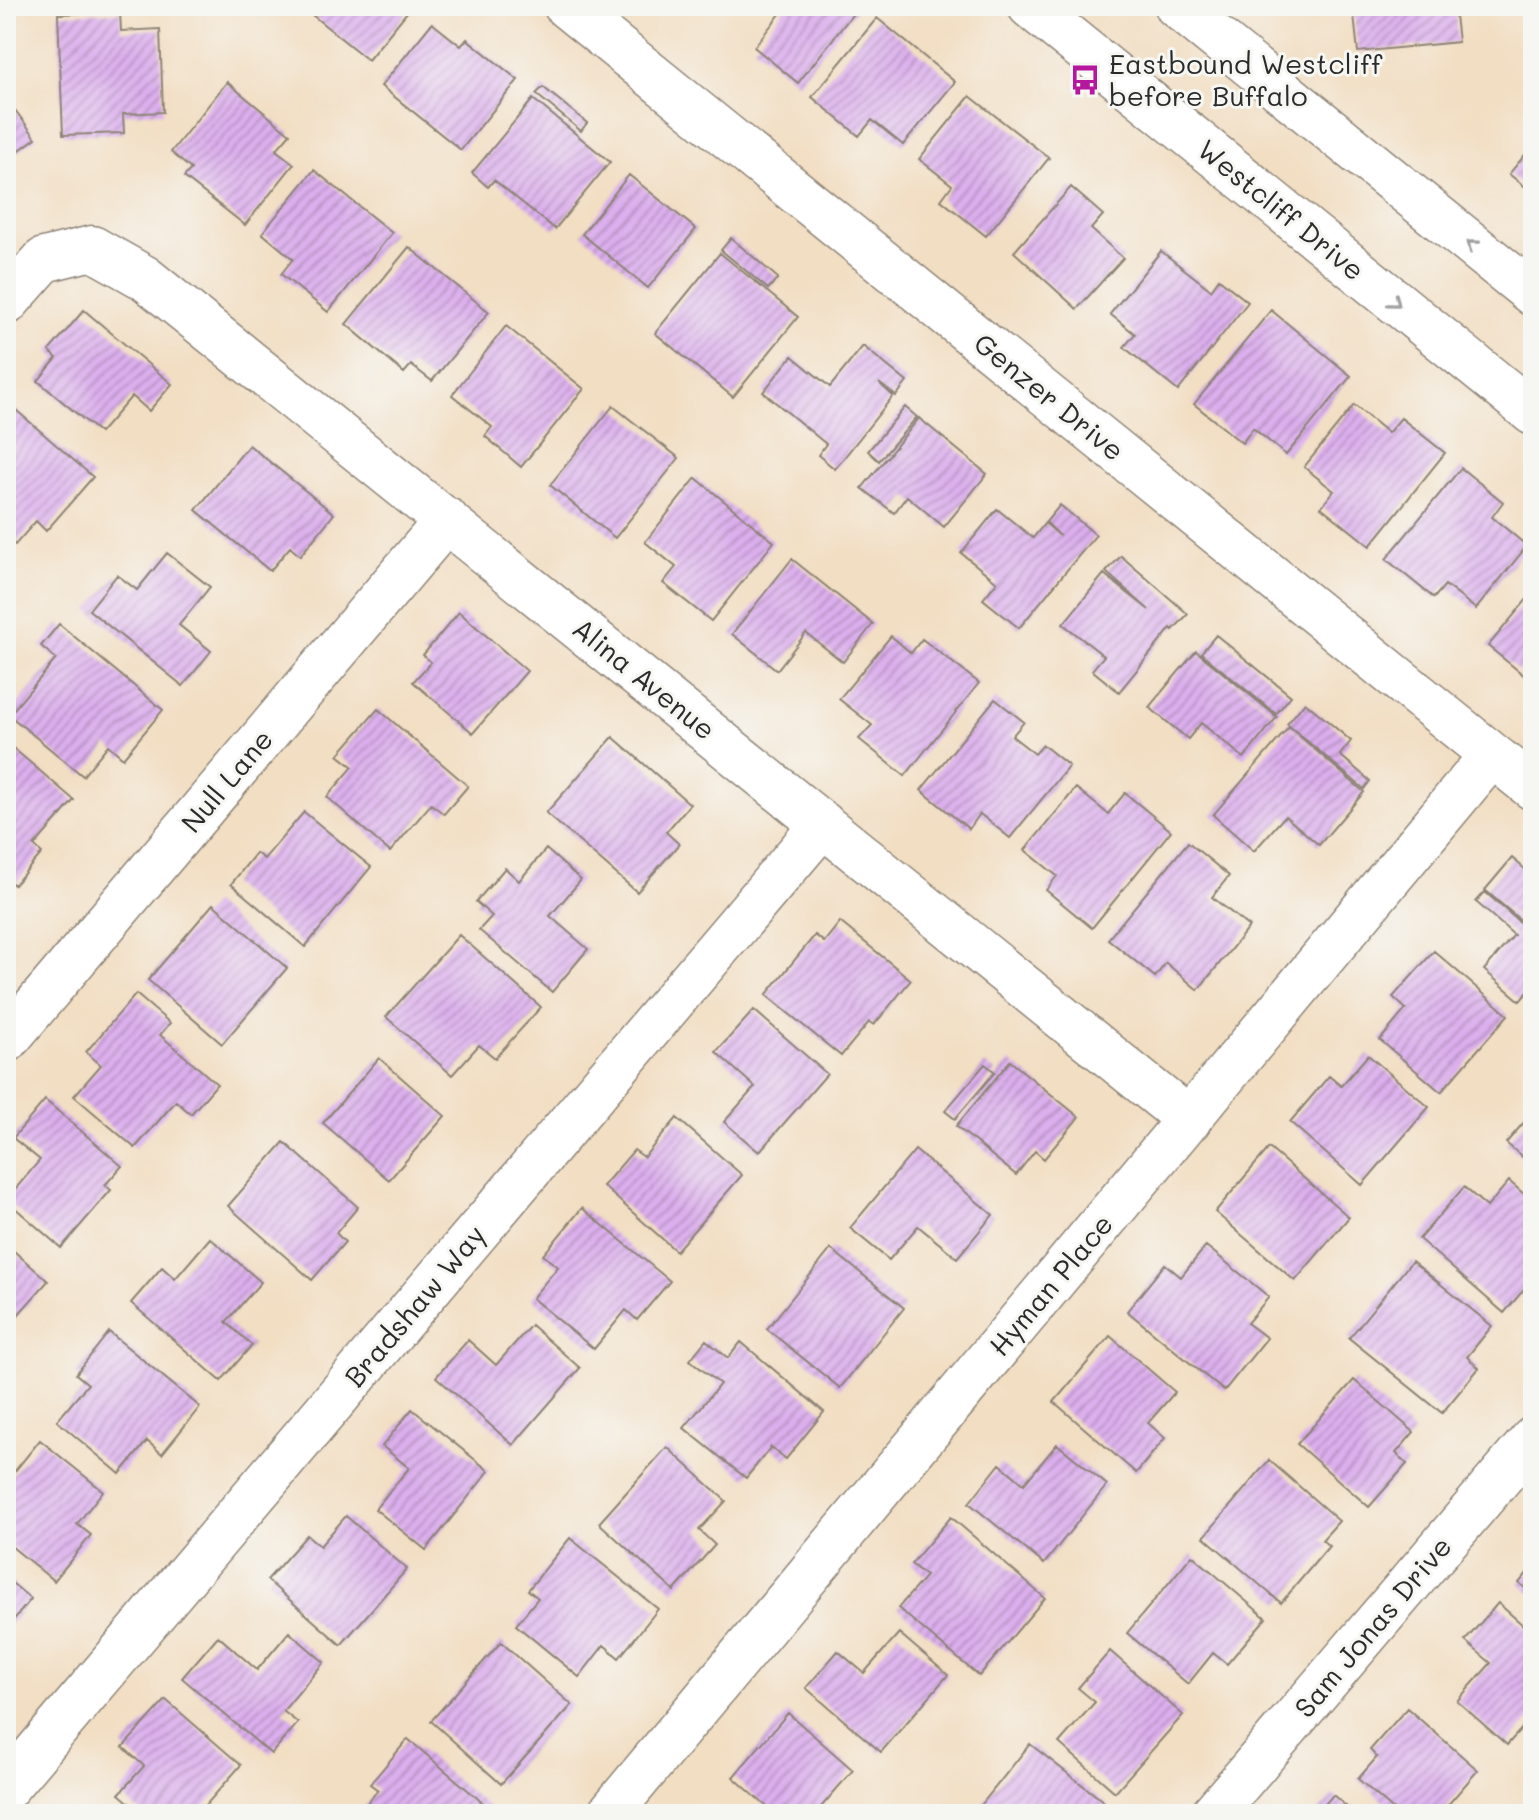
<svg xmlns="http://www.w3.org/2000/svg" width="1539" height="1820" viewBox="0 0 1539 1820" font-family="Mali,sans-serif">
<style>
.building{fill:url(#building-hatch)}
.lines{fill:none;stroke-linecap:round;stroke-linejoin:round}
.street-casing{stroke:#8e8477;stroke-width:47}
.secondary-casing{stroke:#8e8477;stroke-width:47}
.street{stroke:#fff;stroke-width:44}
.secondary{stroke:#fff;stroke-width:44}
.oneway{stroke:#a0a0a0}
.labels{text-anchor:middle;stroke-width:6;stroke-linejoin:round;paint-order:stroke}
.poi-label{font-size:28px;fill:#2b2b2b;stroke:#f6f6f2;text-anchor:start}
.street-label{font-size:28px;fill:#2b2b2b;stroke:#f6f6f2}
</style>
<defs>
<pattern id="building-hatch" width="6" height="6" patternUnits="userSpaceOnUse" patternTransform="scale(2)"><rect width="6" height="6" fill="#dcafed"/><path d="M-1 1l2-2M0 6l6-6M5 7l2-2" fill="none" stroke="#b38fc0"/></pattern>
</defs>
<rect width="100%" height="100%" fill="#f6f6f2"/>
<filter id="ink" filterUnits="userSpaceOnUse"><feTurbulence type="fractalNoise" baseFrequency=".0125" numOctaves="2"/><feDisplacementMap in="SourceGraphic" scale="16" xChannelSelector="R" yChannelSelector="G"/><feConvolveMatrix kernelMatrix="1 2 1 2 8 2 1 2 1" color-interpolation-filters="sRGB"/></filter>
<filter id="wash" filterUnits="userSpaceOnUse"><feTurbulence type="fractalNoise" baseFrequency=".006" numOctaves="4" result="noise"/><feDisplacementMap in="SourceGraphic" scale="32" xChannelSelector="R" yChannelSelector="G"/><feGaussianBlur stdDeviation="1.8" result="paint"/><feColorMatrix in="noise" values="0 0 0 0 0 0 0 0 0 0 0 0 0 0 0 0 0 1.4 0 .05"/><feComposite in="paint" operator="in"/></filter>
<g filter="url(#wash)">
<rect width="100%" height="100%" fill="#f2dec3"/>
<g id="blocks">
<path class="building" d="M 301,6 L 412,6 L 368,60 Z
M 780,6 L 859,6 L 798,83 L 754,47 L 784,9 Z
M 1353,6 L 1454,6 L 1458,42 L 1358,52 Z
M 120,12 L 121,31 L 160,29 L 163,112 L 123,114 L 124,133 L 63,135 L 58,14 Z
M 877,18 L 955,82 L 903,145 L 872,120 L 859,136 L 812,97 Z
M 432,23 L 461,46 L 467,39 L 518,80 L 461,150 L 381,86 Z
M 227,82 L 290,134 L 276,150 L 294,164 L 245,225 L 184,177 L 191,169 L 171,152 Z
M 543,87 L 587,123 L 581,131 L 536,94 Z
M 970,96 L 1049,158 L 986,236 L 941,200 L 952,185 L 919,159 Z
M 6,98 L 36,138 L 6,160 Z
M 533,99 L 610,162 L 555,229 L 494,180 L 488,187 L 472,173 Z
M 1533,145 L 1533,193 L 1509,174 Z
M 314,170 L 392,233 L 328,312 L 281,274 L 293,259 L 262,233 Z
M 629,175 L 696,229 L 648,288 L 582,234 Z
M 1071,187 L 1103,215 L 1091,229 L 1123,258 L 1077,309 L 1014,252 Z
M 731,238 L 778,278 L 768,289 L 721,250 Z
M 409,247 L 489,312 L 432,381 L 411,365 L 404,373 L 346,324 Z
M 1161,251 L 1211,290 L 1219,279 L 1248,302 L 1178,391 L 1124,347 L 1135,334 L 1110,314 Z
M 720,253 L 798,317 L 733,397 L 655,333 Z
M 84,310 L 172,384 L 149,411 L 132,396 L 100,433 L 38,381 L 57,358 L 49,351 Z
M 1271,310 L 1351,376 L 1286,455 L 1253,428 L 1242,443 L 1194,404 Z
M 506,326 L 584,389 L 521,467 L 485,436 L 492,427 L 452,395 Z
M 863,346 L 907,382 L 896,396 L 879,383 L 893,396 L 835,469 L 818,455 L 826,444 L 763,392 L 792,356 L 830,387 Z
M 8,403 L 93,477 L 46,531 L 36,521 L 15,545 L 6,538 L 6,484 L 10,480 L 6,477 L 6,406 Z
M 1354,405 L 1388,433 L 1401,418 L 1445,453 L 1370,546 L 1321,507 L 1334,491 L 1304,467 Z
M 613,406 L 679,458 L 615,538 L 550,485 Z
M 905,407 L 917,417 L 879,461 L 868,451 Z
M 919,418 L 987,474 L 944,527 L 907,496 L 894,513 L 862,488 Z
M 249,445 L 334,514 L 300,556 L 290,547 L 270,571 L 196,510 Z
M 1461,468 L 1503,502 L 1492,517 L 1527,546 L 1476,609 L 1445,585 L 1434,598 L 1386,559 Z
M 696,478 L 774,542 L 711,621 L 663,583 L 676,567 L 645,542 Z
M 1060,505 L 1096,535 L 1019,628 L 983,599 L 997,582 L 961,553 L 997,509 L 1033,538 L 1045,523 L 1060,536 L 1046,522 Z
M 167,553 L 210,587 L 179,625 L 211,651 L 183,686 L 89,610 L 117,575 L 137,590 Z
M 1121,556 L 1188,614 L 1173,630 L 1171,628 L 1119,692 L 1092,670 L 1104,656 L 1063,624 L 1104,574 L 1149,610 L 1106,572 Z
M 792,559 L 873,624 L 843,662 L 806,633 L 777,670 L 732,634 Z
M 1533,592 L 1533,678 L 1531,681 L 1488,646 Z
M 459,612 L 527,671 L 473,733 L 413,682 L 431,662 L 423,655 Z
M 59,624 L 163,710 L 123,758 L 108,745 L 83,776 L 9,715 L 56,659 L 41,646 Z
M 1216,635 L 1291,696 L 1276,714 L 1201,653 Z
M 891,636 L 911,653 L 922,639 L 979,683 L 905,776 L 859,739 L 872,725 L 839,699 Z
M 1196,651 L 1277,717 L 1244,758 L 1201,723 L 1188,739 L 1149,707 Z
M 995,699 L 1024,722 L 1012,736 L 1035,754 L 1043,745 L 1069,766 L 1010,838 L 980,814 L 969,829 L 921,790 Z
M 1305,702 L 1351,741 L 1340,755 L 1370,781 L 1364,789 L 1287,724 Z
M 378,709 L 468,786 L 444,814 L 431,804 L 390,852 L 327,797 L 353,767 L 338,755 Z
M 1289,727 L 1364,792 L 1319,845 L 1285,816 L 1254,851 L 1213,815 Z
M 613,737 L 690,804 L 666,832 L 679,844 L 637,892 L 546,813 Z
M 6,742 L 74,800 L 34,846 L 42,853 L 14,885 L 6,878 Z
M 1076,788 L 1108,814 L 1125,793 L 1171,831 L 1092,928 L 1046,890 L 1057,876 L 1025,850 Z
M 304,812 L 371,867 L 305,947 L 231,884 L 256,853 L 264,859 Z
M 1188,842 L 1229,876 L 1212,897 L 1249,927 L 1198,990 L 1166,963 L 1155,977 L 1108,939 Z
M 546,849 L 581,880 L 550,916 L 588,949 L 552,992 L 479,930 L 492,916 L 476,902 L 505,868 L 519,881 Z
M 1512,858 L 1533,876 L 1533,931 L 1485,890 Z
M 1485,892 L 1533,934 L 1533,986 L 1520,1001 L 1484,970 L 1514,935 L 1476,902 Z
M 213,904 L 287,968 L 222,1044 L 148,980 Z
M 840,922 L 911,980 L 874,1025 L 869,1022 L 841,1056 L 766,995 L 815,935 L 824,942 Z
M 459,935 L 541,1007 L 495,1058 L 479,1045 L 452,1075 L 386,1017 Z
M 1434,951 L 1508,1015 L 1441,1092 L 1380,1040 L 1406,1009 L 1393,997 Z
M 136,994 L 170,1023 L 160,1035 L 217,1084 L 191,1114 L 176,1101 L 135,1148 L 74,1096 L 101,1065 L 86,1052 Z
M 754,1010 L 827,1074 L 759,1152 L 724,1122 L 755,1087 L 716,1052 Z
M 1368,1055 L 1429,1107 L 1362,1185 L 1290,1122 L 1329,1076 L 1341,1086 Z
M 379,1058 L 445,1116 L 389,1180 L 323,1123 Z
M 1010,1061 L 1079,1117 L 1044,1159 L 1035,1151 L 1016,1175 L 956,1126 Z
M 985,1064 L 995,1072 L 955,1119 L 945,1111 Z
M 45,1100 L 122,1166 L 105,1185 L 111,1190 L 61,1248 L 6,1200 L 40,1160 L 13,1138 Z
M 1533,1112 L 1533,1166 L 1506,1143 Z
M 677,1118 L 742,1175 L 676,1251 L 603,1186 L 634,1150 L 644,1157 Z
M 284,1142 L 358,1207 L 336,1233 L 345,1242 L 312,1280 L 228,1206 Z
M 1269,1148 L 1349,1217 L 1295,1281 L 1215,1212 Z
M 915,1150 L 993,1215 L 957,1258 L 918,1226 L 889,1260 L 850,1228 Z
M 1509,1181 L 1533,1202 L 1533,1282 L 1531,1281 L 1504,1313 L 1419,1239 L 1464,1187 L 1487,1207 Z
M 582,1208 L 670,1281 L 637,1320 L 626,1310 L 594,1349 L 532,1298 L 558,1267 L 543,1255 Z
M 210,1238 L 261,1282 L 226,1322 L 252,1345 L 221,1381 L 131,1303 L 162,1267 L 175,1279 Z
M 6,1244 L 48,1281 L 9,1325 L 6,1322 Z
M 1206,1246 L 1269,1297 L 1247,1323 L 1267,1338 L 1224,1391 L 1127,1311 L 1165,1264 L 1181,1277 Z
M 831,1249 L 904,1308 L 840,1388 L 767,1329 Z
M 1412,1261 L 1492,1326 L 1467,1357 L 1479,1368 L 1442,1413 L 1349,1338 Z
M 531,1325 L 580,1368 L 513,1445 L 436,1377 L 468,1340 L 496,1365 Z
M 109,1332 L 200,1407 L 162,1454 L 147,1441 L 120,1474 L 57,1421 L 88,1384 L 76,1374 Z
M 1110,1336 L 1175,1392 L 1148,1423 L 1165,1438 L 1136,1473 L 1054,1402 Z
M 706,1340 L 728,1358 L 741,1342 L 824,1412 L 786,1459 L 771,1447 L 746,1478 L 684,1428 L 720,1384 L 690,1360 Z
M 1354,1380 L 1414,1432 L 1396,1453 L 1407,1464 L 1369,1507 L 1297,1444 Z
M 412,1409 L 489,1471 L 426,1550 L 375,1509 L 409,1468 L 382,1446 Z
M 40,1440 L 103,1491 L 77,1524 L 91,1535 L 54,1581 L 6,1542 L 6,1482 Z
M 1057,1444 L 1107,1485 L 1044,1564 L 969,1503 L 1000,1464 L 1024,1484 Z
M 667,1447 L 726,1501 L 699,1530 L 715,1545 L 674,1591 L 599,1523 Z
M 1269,1460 L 1339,1521 L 1322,1540 L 1329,1546 L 1281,1603 L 1204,1537 Z
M 346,1516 L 407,1569 L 341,1645 L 267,1580 L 307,1535 L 320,1546 Z
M 951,1517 L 1045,1598 L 979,1676 L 898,1608 L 926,1576 L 911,1564 Z
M 570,1538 L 658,1609 L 619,1658 L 604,1645 L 579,1677 L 516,1625 L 538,1598 L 528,1590 Z
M 1192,1555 L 1266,1618 L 1227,1664 L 1213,1653 L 1188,1684 L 1127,1633 Z
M 1533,1566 L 1533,1595 L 1519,1583 Z
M 6,1578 L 31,1599 L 6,1629 Z
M 1498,1603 L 1533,1634 L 1533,1716 L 1507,1745 L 1457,1701 L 1491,1663 L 1465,1641 Z
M 289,1632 L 324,1662 L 283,1711 L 298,1723 L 271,1754 L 182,1678 L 218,1636 L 257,1670 Z
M 899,1633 L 948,1675 L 881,1752 L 806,1688 L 838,1651 L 864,1673 Z
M 501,1642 L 572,1705 L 501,1784 L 431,1721 Z
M 1110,1651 L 1183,1715 L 1115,1792 L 1059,1743 L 1095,1702 L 1078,1688 Z
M 166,1700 L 241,1765 L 198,1814 L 142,1814 L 119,1794 L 144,1766 L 123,1747 Z
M 1407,1708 L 1478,1770 L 1440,1814 L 1398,1814 L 1358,1779 L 1377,1757 L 1370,1750 Z
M 788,1713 L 853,1770 L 815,1814 L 775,1814 L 733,1777 Z
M 408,1739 L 489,1808 L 484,1814 L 358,1814 L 378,1790 L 370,1784 Z
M 1030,1744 L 1108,1805 L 1101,1814 L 974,1814 Z
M 1333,1795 L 1355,1814 L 1316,1814 Z"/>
</g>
</g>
<g filter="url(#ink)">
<use href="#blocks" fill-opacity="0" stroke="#8e8477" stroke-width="2"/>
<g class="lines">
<g class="street-casing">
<path id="street" d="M 566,6 L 1533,788
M 6,303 L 44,260 L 92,248 L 145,278 L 1189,1120
M 6,1041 L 447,520
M 6,1788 L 823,824
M 609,1814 L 1492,755
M 1213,1814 L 1533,1439"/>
</g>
<g class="secondary-casing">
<path id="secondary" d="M 1030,6 L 1533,413
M 1177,6 L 1533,294"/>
</g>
<use href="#street" class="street"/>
<use href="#secondary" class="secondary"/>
</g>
<defs><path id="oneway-chevron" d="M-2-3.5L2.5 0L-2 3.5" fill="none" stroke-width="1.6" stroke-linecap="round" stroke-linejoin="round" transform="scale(2)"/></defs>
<g class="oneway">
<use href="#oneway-chevron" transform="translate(1472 245) rotate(-141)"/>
<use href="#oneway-chevron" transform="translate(1395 302) rotate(39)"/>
</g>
</g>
<defs>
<g id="bus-bare" transform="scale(2.4)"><path d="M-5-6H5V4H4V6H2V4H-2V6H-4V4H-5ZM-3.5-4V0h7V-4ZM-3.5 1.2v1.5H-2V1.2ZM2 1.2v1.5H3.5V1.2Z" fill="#b5179e" stroke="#f6f6f2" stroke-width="2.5" paint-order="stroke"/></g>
</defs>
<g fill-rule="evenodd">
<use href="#bus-bare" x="1085" y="80"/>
</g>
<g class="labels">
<g class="poi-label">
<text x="1109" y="74">Eastbound Westcliff<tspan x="1109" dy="32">before Buffalo</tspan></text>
</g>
<g class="street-label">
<text transform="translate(1281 210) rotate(39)" y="10">Westcliff Drive</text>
<text transform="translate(1049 397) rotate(39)" y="10">Genzer Drive</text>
<text transform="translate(644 679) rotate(39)" y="10">Alina Avenue</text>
<text transform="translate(227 781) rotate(-50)" y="10">Null Lane</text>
<text transform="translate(1051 1285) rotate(-50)" y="10">Hyman Place</text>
<text transform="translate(415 1306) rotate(-50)" y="10">Bradshaw Way</text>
<text transform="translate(1373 1627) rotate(-50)" y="10">Sam Jonas Drive</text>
</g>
</g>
<rect width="1539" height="1820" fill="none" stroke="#f6f6f2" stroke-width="32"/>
</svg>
